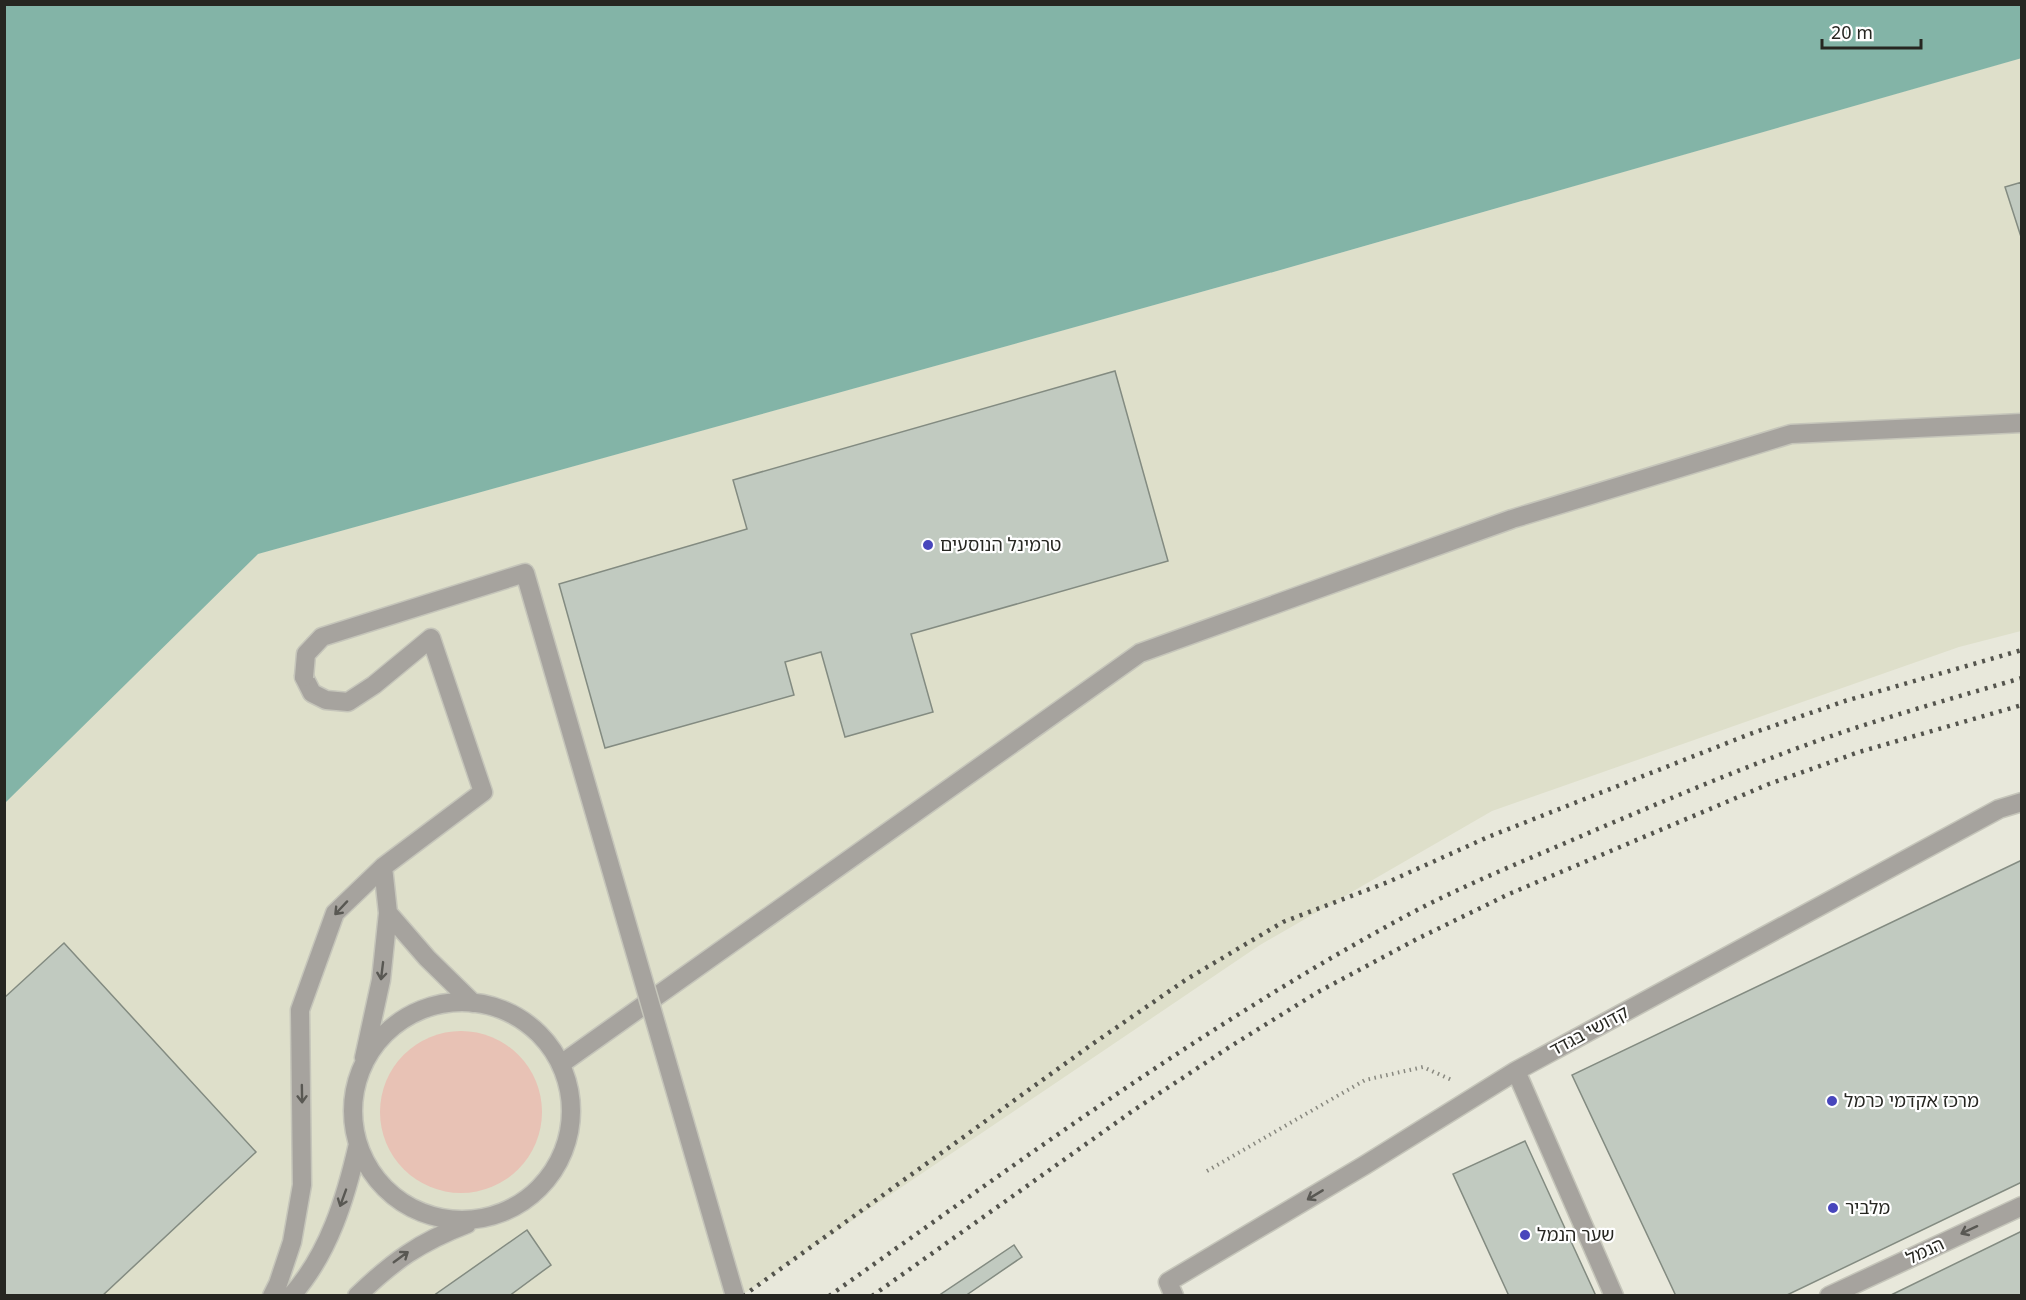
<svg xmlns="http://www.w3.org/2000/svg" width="2026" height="1300" viewBox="0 0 2026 1300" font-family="Georgia,'Noto Sans Hebrew',serif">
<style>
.built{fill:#dedfca}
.green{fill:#e8c2b5}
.water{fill:#83b4a7}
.building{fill:#c1cac0;stroke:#838b81;stroke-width:1.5}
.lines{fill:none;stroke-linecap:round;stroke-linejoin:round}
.street-casing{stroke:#c5c5ba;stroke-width:21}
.path{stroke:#88887f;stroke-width:4;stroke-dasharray:1.5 4.5;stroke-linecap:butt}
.street{stroke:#a6a39e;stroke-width:18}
.rail{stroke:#54544d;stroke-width:4.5;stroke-dasharray:3 6;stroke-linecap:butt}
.street-bridge-casing{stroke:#c5c5ba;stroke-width:21;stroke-linecap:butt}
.street-bridge{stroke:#a6a39e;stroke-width:18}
.oneway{stroke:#595853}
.poi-dot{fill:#4846bc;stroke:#fff;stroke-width:2}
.labels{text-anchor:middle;stroke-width:4.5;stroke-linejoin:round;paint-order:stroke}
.poi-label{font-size:18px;fill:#262621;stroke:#fff;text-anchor:start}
.street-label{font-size:18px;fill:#262621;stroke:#fff}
</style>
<rect width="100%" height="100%" fill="#e8e8db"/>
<path class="built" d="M 2021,58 L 2021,631 L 1959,647 L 1492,811 L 1260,945 L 742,1295 L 5,1296 L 5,803 L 257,554 L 1284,269 Z"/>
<path class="green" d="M380 1112a81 81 0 1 1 162 0a81 81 0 1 1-162 0Z"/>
<path class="water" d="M 5,4 L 2021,4 L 2022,58 L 1284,269 L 258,554 L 5,803 Z"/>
<path class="building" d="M 2022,182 L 2022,240 L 2005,187 Z
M 1115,371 L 1168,561 L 911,634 L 933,712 L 845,737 L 821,652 L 785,662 L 794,695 L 605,748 L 559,584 L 747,529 L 733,480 Z
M 2022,860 L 2022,1182 L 1785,1296 L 1676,1296 L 1572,1075 Z
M 64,943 L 256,1152 L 102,1296 L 4,1296 L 4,998 Z
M 1525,1141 L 1596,1296 L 1509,1296 L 1453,1174 Z
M 527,1230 L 551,1265 L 509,1296 L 433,1296 Z
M 2022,1231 L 2022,1296 L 1889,1296 Z
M 1014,1245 L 1022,1257 L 965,1296 L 938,1296 Z"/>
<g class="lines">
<g class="street-casing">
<path id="street" d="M 388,913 L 427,958 L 473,1003
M353 1111a109 109 0 1 1 218 0a109 109 0 1 1-218 0Z
M 364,1058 L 381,980 L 388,913 L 383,867
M 561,1064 L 1140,653 L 1512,519 L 1791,434 L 2022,423
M 1516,1071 L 1614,1296
M 272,1296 L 278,1284 L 292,1242 L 302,1185 L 300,1010 L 335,913 L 383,867 L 483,792 L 431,638 L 374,685 L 348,702 L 326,700 L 312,693 L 304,677
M 291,1296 C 329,1254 346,1197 358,1144
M 357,1296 C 393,1261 420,1242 467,1224
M 1174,1296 L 1168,1282 L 1365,1165 L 1516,1071 L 1999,809 L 2022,802
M 1829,1296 L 2022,1206"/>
</g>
<path class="path" d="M 1207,1171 L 1365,1080 L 1423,1067 L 1454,1081"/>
<use href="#street" class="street"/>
<path class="rail" d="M 743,1296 L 1091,1045 L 1187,979 L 1283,922 L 1388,882 L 1488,837 L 1750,734 L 1845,701 L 2022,650
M 829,1296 C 1016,1164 1200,1028 1402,918 C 1463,885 1529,859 1593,831 C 1676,796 1760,760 1846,731 C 1904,712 1963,695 2022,678
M 872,1296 L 1134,1110 L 1231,1046 L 1318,992 L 1417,939 L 1509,894 L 1769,784 L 1859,752 L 2022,705"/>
<g class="street-bridge-casing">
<path id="street-bridge" d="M 304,677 L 306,654 L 322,637 L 525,573 L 735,1296"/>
</g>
<use href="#street-bridge" class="street-bridge"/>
</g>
<defs><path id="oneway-shaft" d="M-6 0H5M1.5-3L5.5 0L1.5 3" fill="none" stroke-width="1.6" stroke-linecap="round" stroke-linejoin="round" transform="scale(1.5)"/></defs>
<g class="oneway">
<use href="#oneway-shaft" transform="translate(341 908) rotate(133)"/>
<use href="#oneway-shaft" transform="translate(382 971) rotate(97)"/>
<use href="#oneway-shaft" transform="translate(302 1094) rotate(89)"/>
<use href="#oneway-shaft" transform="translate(1315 1195) rotate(149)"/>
<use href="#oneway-shaft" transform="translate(343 1198) rotate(110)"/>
<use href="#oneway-shaft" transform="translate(1969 1230) rotate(155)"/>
<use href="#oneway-shaft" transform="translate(401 1257) rotate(-36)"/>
</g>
<g class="poi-dot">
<circle cx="928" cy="545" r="6"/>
<circle cx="1832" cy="1101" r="6"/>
<circle cx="1833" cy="1208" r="6"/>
<circle cx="1525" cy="1235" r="6"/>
</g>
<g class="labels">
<g class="poi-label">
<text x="940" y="551">טרמינל הנוסעים</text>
<text x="1844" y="1107">מרכז אקדמי כרמל</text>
<text x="1845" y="1214">מלביר</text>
<text x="1537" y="1241">שער הנמל</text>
</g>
<g class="street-label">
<text transform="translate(1589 1031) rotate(-28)" y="6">קדושי בגדד</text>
<text transform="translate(1925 1251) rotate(-25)" y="6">הנמל</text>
</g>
</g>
<rect width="2026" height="1300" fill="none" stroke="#262621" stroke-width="12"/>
<path d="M1822 39v9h99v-9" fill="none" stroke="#262621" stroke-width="3"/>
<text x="1831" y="39" font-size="18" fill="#262621" stroke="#ffffff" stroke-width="4.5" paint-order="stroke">20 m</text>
</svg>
